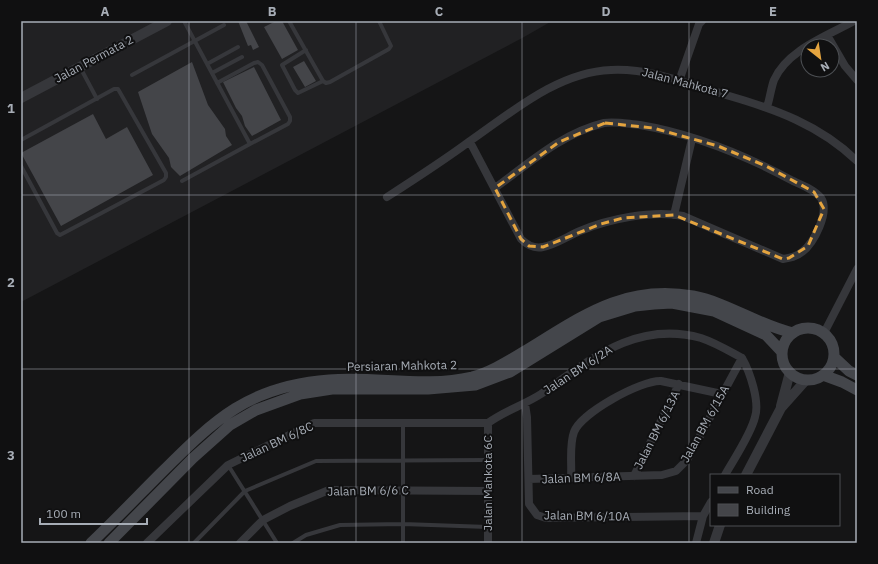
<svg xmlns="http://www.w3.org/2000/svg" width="878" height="564" viewBox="0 0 878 564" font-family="'IBM Plex Sans',sans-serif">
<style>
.built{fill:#212123}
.building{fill:#444549}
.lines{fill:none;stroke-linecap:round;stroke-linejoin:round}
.service{stroke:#36373b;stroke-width:4}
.minor{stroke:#36373b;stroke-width:8}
.tertiary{stroke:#36373b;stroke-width:10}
.secondary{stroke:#44464b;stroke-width:11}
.marked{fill:none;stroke:#e4a43f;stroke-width:3;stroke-dasharray:8 5;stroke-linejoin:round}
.grid{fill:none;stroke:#a7adb6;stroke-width:1;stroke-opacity:0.55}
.labels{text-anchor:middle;stroke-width:4;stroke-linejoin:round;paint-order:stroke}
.street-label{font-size:12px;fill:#a7adb6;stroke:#101011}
.neatline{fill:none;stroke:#a7adb6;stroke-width:1.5}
.grid-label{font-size:13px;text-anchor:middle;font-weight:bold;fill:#a7adb6}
</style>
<rect width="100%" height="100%" fill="#151516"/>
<path class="built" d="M 21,21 L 552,21 L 524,37 L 21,302 Z"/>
<path class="building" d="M 238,21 L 246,21 L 259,47 L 253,50 L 251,45 L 248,46 Z
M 276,21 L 282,21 L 298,50 L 282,59 L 264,27 Z
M 304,61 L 316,81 L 305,87 L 293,67 Z
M 192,62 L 208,105 L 225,129 L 226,136 L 232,145 L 180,176 L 171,167 L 169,158 L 152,134 L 138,92 Z
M 254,67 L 281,120 L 252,136 L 245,126 L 242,116 L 236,108 L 223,82 Z
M 93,114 L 106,139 L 127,127 L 153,175 L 61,226 L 21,153 Z"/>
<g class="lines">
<path class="service" d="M 289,21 L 323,81 L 326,83 L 330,82 L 389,49 L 391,46 L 379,21
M 306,50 L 282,65 L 295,90 L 298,93 L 323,81
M 207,64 L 238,47
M 80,67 L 97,99
M 212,73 L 242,57
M 132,75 L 224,25
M 217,83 L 254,63 L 258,62 L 262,65 L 290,117 L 290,121 L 288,124 L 250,144
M 21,140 L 114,89 L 118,89 L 166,173 L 166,177 L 164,180 L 60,235 L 57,233 L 21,166
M 182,181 L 250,144 L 184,21
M 403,424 L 403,543
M 228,465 L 277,543
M 194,543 L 245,491 L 316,461 L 488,460
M 293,543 L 306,535 L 340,525 L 403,524 L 488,527"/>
<path class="minor" d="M 827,35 L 845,66 L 857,80
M 679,81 L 699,24 L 702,21
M 767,107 C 770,98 771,88 774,80 C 787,50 827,36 854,21
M 470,142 L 521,239 C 527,245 534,249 543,247 C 555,245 568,236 580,231 C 608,219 652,210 683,216 L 783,259 C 790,258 796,257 802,252 C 814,243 830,212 821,198 C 815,190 802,185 793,181 C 745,155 693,134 640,125 C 628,124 615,121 604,123 C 562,133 528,164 495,188
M 387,197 C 415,179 443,161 470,141 C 512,112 558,72 611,70 C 650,68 689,84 726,95 C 775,109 820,125 857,161
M 674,215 L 692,139
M 824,333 L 857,269
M 525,404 L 527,417 L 529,504 L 537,515 L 546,518 L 703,516
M 488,423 C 504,411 524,405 541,394 C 590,360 636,320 701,338 C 716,343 729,351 742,358
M 488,423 L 488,543
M 725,475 C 734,459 751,434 755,417 C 760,402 750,372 742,358
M 634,476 L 679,384
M 571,478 C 572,464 569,445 574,432 C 581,413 641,380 661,381 L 722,394
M 529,479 L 662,475 L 676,471 L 687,460 L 742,358
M 147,543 L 228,465 L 314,423 L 488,423
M 240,543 L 263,520 L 290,506 L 329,490 L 488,491
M 696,543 L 703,516 L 711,502"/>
<path class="tertiary" d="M 21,98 L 167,21
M 781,406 L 790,372
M 746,475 L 781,408 L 806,380
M 714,543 L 720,525"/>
<path class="secondary" d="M782 354a26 26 0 1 1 52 0a26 26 0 1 1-52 0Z
M 834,357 L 849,371 L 857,375
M 823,375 L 842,382 L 857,390
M 91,543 C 115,520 138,496 161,473 C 215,419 249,386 329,380 C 376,376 425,388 472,377 C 491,372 508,361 525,351 C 581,317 623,284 693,296 C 729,303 758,325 793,333
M 109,543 L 193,458 L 230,425 L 256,410 L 300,394 L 332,389 L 428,389 L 475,385 L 510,372 L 599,317 L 635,306 L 654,304 L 672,303 L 714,311 L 766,335 L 782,352"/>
</g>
<path class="marked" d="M 605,123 L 653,128 L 718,146 L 766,166 L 814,192 L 824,209 L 808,246 L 789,258 L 783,259 L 674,215 L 623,218 L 601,224 L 543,247 L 529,246 L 521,239 L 495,188 L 559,142 Z"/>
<path class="grid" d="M 189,21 L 189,543M 356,21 L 356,543M 522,21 L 522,543M 689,21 L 689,543M 21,195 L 857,195M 21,369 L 857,369"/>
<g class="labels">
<g class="street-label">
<text transform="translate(94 59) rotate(-28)" y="4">Jalan Permata 2</text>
<text transform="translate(685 83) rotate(15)" y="4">Jalan Mahkota 7</text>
<text transform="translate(402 366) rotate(-1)" y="4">Persiaran Mahkota 2</text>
<text transform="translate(578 370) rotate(-33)" y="4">Jalan BM 6/2A</text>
<text transform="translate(705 424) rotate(-61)" y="4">Jalan BM 6/15A</text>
<text transform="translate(657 430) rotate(-63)" y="4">Jalan BM 6/13A</text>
<text transform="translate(277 442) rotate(-25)" y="4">Jalan BM 6/8C</text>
<text transform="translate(581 478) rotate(-2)" y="4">Jalan BM 6/8A</text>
<text transform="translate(488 483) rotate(-90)" y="4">Jalan Mahkota 6C</text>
<text transform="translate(368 491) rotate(-1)" y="4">Jalan BM 6/6 C</text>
<text transform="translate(587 516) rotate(1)" y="4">Jalan BM 6/10A</text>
</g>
</g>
<rect width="878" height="564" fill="none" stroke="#101011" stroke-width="44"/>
<rect x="710" y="474" width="130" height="52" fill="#101011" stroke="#4c4f53"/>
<rect x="718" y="487" width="20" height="6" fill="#44464b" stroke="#4c4f53"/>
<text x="746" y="494" font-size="12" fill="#a7adb6">Road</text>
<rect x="718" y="504" width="20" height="12" fill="#444549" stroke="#4c4f53"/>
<text x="746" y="514" font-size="12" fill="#a7adb6">Building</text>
<g transform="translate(820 58) rotate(150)"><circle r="19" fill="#101011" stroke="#4c4f53"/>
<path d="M0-3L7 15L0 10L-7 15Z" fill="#e4a43f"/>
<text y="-6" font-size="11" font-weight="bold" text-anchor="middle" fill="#a7adb6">N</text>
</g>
<path d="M40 518v6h107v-6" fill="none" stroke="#a7adb6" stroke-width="2"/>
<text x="46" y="518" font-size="12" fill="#a7adb6" stroke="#101011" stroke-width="3" paint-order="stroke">100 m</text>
<rect x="22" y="22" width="834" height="520" class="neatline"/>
<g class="grid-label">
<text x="105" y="16">A</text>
<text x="272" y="16">B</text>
<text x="439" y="16">C</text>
<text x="606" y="16">D</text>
<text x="773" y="16">E</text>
<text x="11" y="113">1</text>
<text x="11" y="287">2</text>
<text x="11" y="460">3</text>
</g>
</svg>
